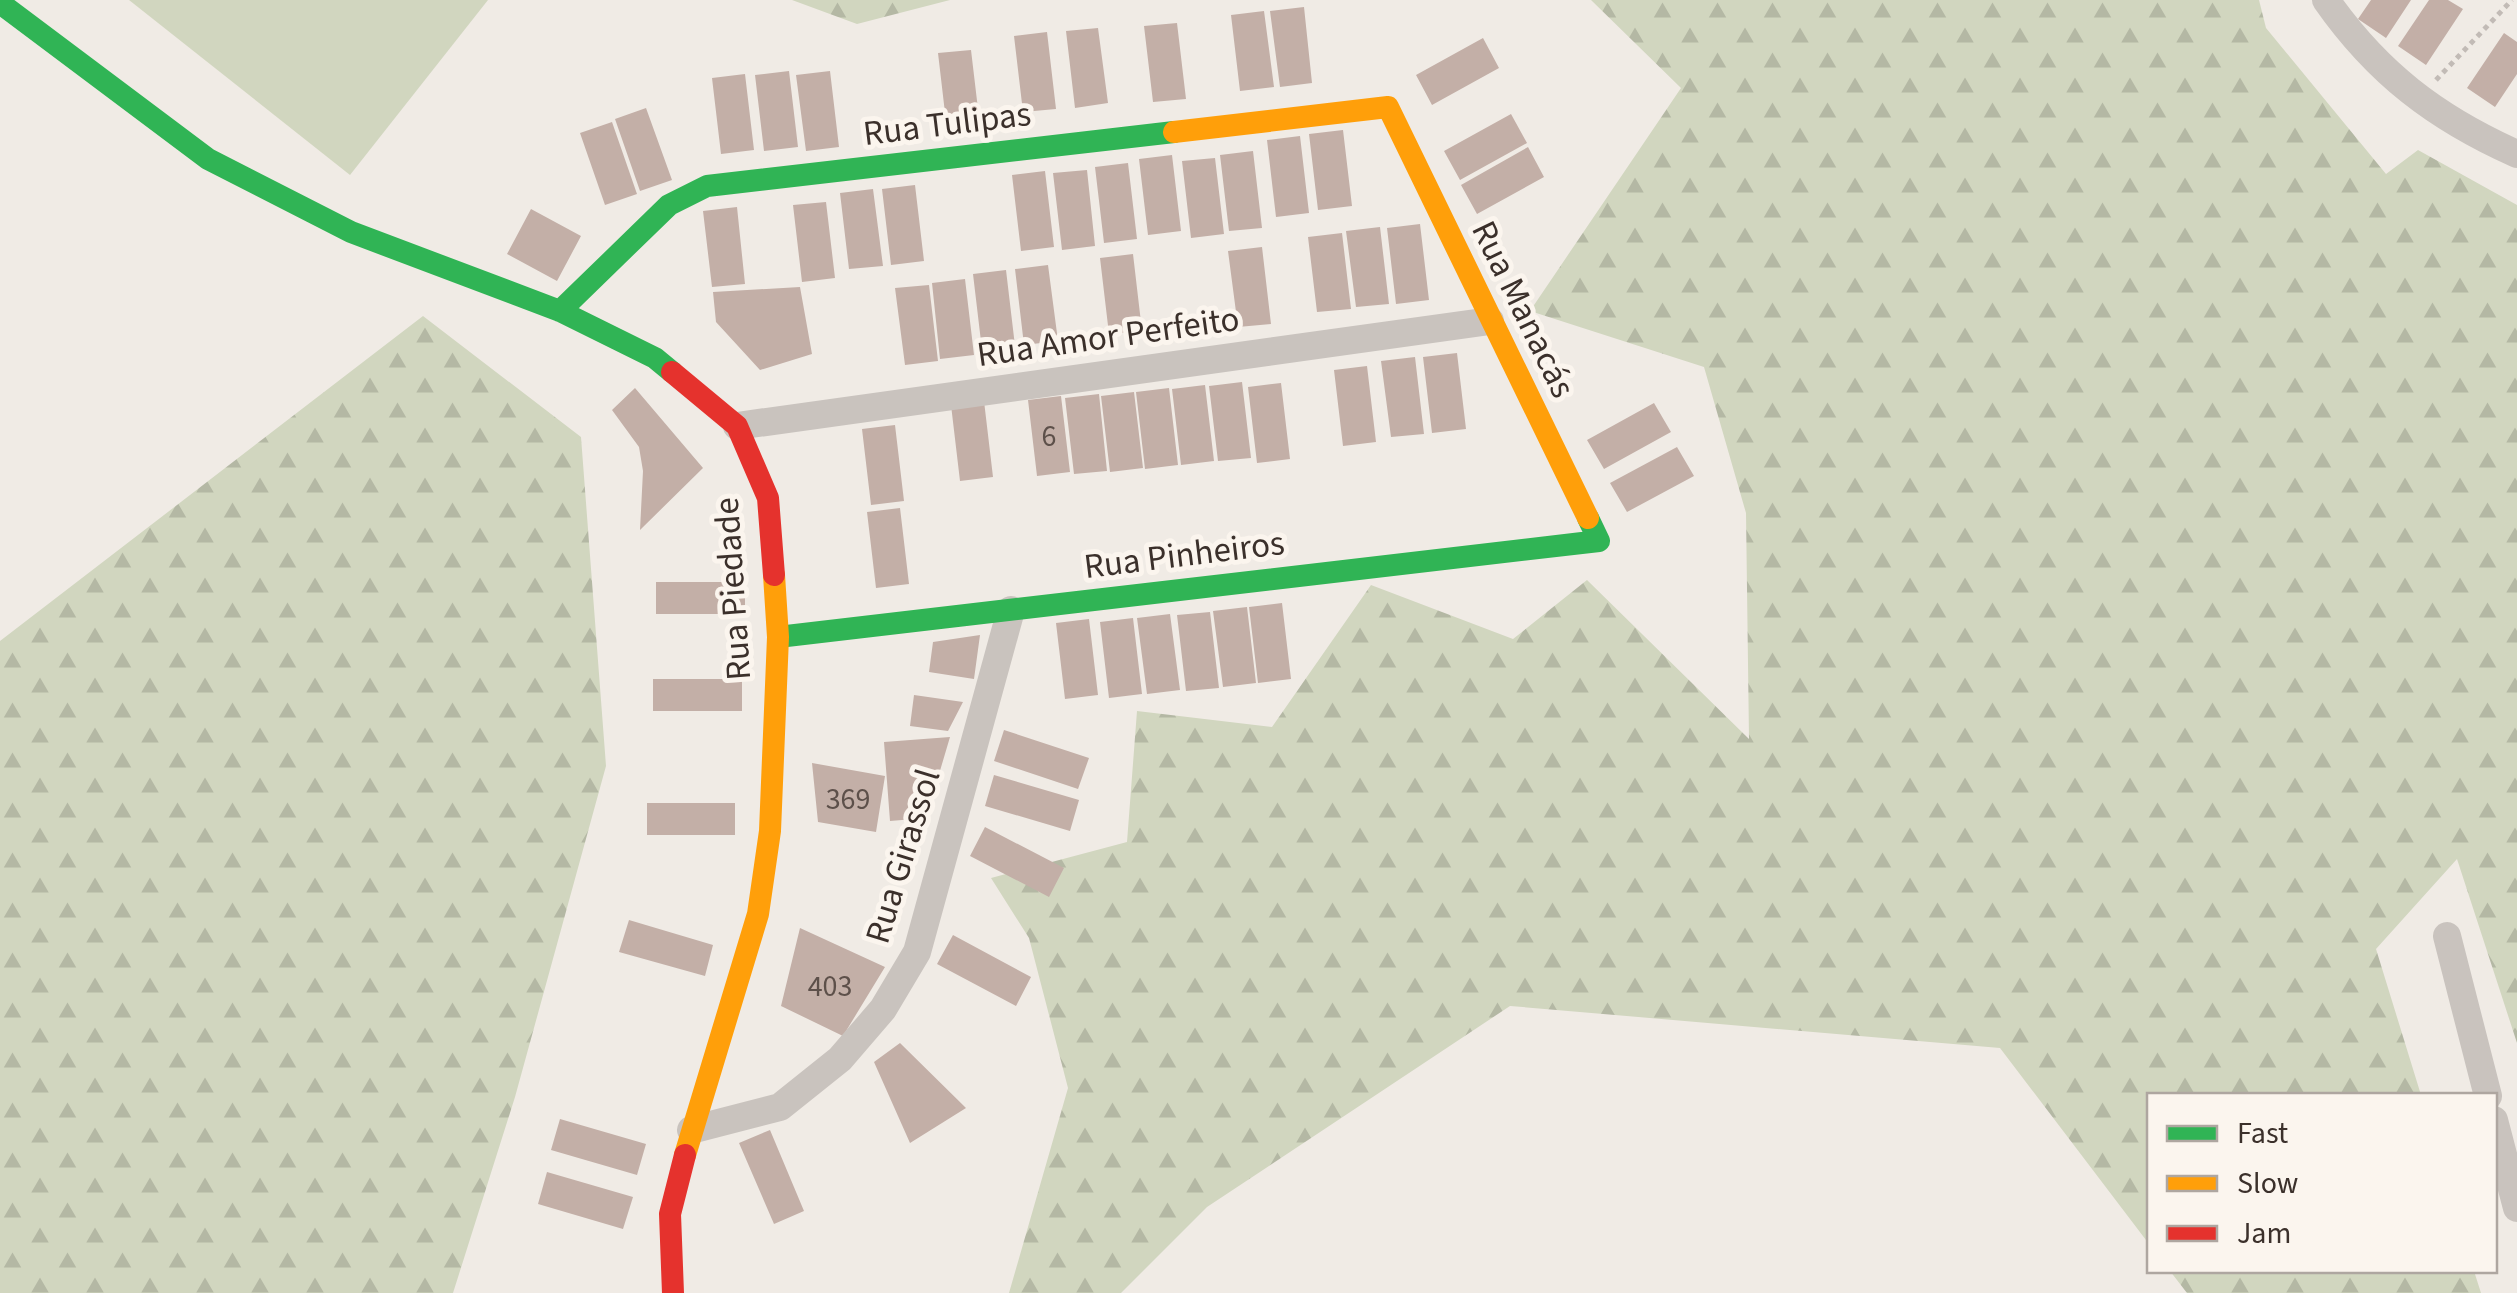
<svg xmlns="http://www.w3.org/2000/svg" width="2517" height="1293" viewBox="0 0 2517 1293" font-family="'Source Sans 3',sans-serif">
<style>
.green{fill:#d1d6bf}
.forest{fill:url(#forest-firs)}
.building{fill:#c3afa7}
.lines{fill:none;stroke-linecap:round;stroke-linejoin:round}
.path{stroke:#c2bbb6;stroke-width:5;stroke-dasharray:5 5;stroke-linecap:butt}
.street{stroke:#c9c3be;stroke-width:28}
.fast{stroke:#30b455;stroke-width:22}
.slow{stroke:#ff9f0a;stroke-width:22}
.jam{stroke:#e5322d;stroke-width:22}
.labels{text-anchor:middle;stroke-width:10;stroke-linejoin:round;paint-order:stroke}
.number-label{font-size:30px;fill:#5d504a}
.street-label{font-size:35px;fill:#3b302b;stroke:#fbf5ee}
</style>
<defs>
<pattern id="forest-firs" width="22" height="20" patternUnits="userSpaceOnUse" patternTransform="scale(2.5)"><rect width="22" height="20" fill="#d1d6bf"/><path d="M5 1l3.5 6h-7zM16 11l3.5 6h-7z" fill="#b4b8a4"/></pattern>
</defs>
<rect width="100%" height="100%" fill="#f0ebe5"/>
<path class="green" d="M 129,0 L 488,0 L 350,175 Z"/>
<path class="forest" d="M 792,0 L 950,0 L 857,24 Z
M 1591,0 L 2259,0 L 2266,28 L 2386,174 L 2418,150 L 2517,205 L 2517,1043 L 2457,859 L 2376,949 L 2421,1095 L 2150,1096 L 2149,1244 L 2000,1048 L 1510,1006 L 1207,1207 L 1121,1293 L 1009,1293 L 1068,1088 L 1029,938 L 991,878 L 1127,842 L 1137,711 L 1272,727 L 1371,585 L 1513,639 L 1587,580 L 1749,739 L 1746,513 L 1704,367 L 1530,311 L 1681,88 Z
M 423,316 L 581,437 L 606,766 L 515,1097 L 453,1293 L 0,1293 L 0,641 Z
M 2170,1271 L 2474,1271 L 2481,1293 L 2187,1293 Z"/>
<path class="building" d="M 2371,0 L 2411,0 L 2386,38 L 2358,19 Z
M 2429,0 L 2448,0 L 2463,9 L 2426,65 L 2398,46 Z
M 1304,7 L 1312,83 L 1280,87 L 1270,11 Z
M 1264,11 L 1274,87 L 1240,91 L 1231,15 Z
M 1177,23 L 1186,99 L 1153,102 L 1144,26 Z
M 1098,28 L 1108,103 L 1075,108 L 1066,31 Z
M 1047,32 L 1056,109 L 1023,112 L 1014,36 Z
M 2504,33 L 2517,42 L 2517,74 L 2495,107 L 2467,88 Z
M 1483,38 L 1499,68 L 1432,105 L 1416,75 Z
M 971,50 L 980,126 L 947,130 L 938,53 Z
M 789,71 L 798,147 L 764,151 L 755,75 Z
M 830,71 L 839,147 L 806,151 L 796,75 Z
M 745,74 L 754,150 L 721,154 L 712,78 Z
M 646,108 L 672,180 L 640,191 L 615,119 Z
M 1511,114 L 1527,143 L 1460,180 L 1444,151 Z
M 612,122 L 637,194 L 605,205 L 580,133 Z
M 1343,130 L 1352,206 L 1318,210 L 1309,134 Z
M 1300,136 L 1309,213 L 1276,217 L 1267,140 Z
M 1528,147 L 1544,177 L 1477,214 L 1461,185 Z
M 1253,151 L 1262,228 L 1229,231 L 1220,155 Z
M 1172,155 L 1181,231 L 1148,235 L 1139,159 Z
M 1215,158 L 1224,234 L 1191,238 L 1182,161 Z
M 1128,163 L 1137,239 L 1104,243 L 1095,167 Z
M 1087,170 L 1095,246 L 1062,250 L 1053,173 Z
M 1045,171 L 1054,247 L 1021,251 L 1012,175 Z
M 915,185 L 924,261 L 891,265 L 882,189 Z
M 873,189 L 883,266 L 849,269 L 840,193 Z
M 826,202 L 835,278 L 802,282 L 793,205 Z
M 737,207 L 745,284 L 712,287 L 703,211 Z
M 531,209 L 581,236 L 557,281 L 507,254 Z
M 1420,224 L 1429,300 L 1396,304 L 1387,228 Z
M 1380,227 L 1389,304 L 1356,307 L 1346,231 Z
M 1342,233 L 1351,309 L 1317,312 L 1308,237 Z
M 1262,247 L 1271,324 L 1238,327 L 1228,251 Z
M 1133,254 L 1142,331 L 1109,334 L 1100,258 Z
M 1048,265 L 1058,341 L 1024,345 L 1015,269 Z
M 1006,270 L 1015,346 L 982,350 L 973,274 Z
M 965,279 L 974,355 L 940,359 L 932,283 Z
M 929,285 L 938,361 L 905,365 L 895,288 Z
M 800,287 L 812,354 L 760,370 L 716,322 L 713,292 Z
M 1457,353 L 1466,429 L 1432,433 L 1423,357 Z
M 1415,357 L 1424,434 L 1391,437 L 1381,361 Z
M 1367,366 L 1376,442 L 1343,446 L 1334,370 Z
M 1242,382 L 1251,458 L 1218,461 L 1209,386 Z
M 1281,383 L 1290,459 L 1257,463 L 1248,387 Z
M 1205,385 L 1214,461 L 1181,465 L 1172,389 Z
M 635,388 L 703,468 L 640,530 L 643,471 L 639,447 L 612,410 Z
M 1169,388 L 1178,465 L 1145,469 L 1136,392 Z
M 1134,392 L 1143,468 L 1110,472 L 1101,396 Z
M 1099,394 L 1107,471 L 1074,474 L 1065,398 Z
M 1061,396 L 1070,472 L 1037,476 L 1028,400 Z
M 984,401 L 993,477 L 960,481 L 951,405 Z
M 1654,403 L 1671,432 L 1604,469 L 1587,440 Z
M 895,425 L 904,501 L 871,505 L 862,429 Z
M 1677,447 L 1694,476 L 1627,512 L 1610,483 Z
M 900,508 L 909,584 L 876,588 L 867,512 Z
M 656,582 L 745,582 L 745,614 L 656,614 Z
M 1282,603 L 1291,679 L 1258,683 L 1249,607 Z
M 1247,607 L 1256,683 L 1223,687 L 1213,611 Z
M 1210,612 L 1219,688 L 1186,691 L 1177,615 Z
M 1170,614 L 1180,690 L 1147,694 L 1137,618 Z
M 1133,618 L 1142,694 L 1109,698 L 1100,622 Z
M 1089,619 L 1098,695 L 1065,699 L 1056,623 Z
M 980,635 L 974,679 L 929,672 L 933,642 Z
M 653,679 L 742,679 L 742,711 L 653,711 Z
M 914,695 L 963,702 L 948,731 L 910,726 Z
M 1004,730 L 1089,758 L 1078,789 L 994,761 Z
M 950,737 L 926,818 L 890,821 L 884,742 Z
M 812,763 L 885,776 L 876,832 L 818,822 Z
M 994,775 L 1079,800 L 1070,831 L 985,806 Z
M 647,803 L 735,803 L 735,835 L 647,835 Z
M 985,827 L 1064,868 L 1049,897 L 970,856 Z
M 629,920 L 713,945 L 705,976 L 619,952 Z
M 800,928 L 885,967 L 843,1036 L 781,1006 Z
M 953,935 L 1031,977 L 1016,1006 L 937,964 Z
M 900,1043 L 966,1108 L 910,1143 L 874,1062 Z
M 560,1119 L 646,1144 L 637,1175 L 551,1150 Z
M 770,1130 L 804,1211 L 774,1224 L 739,1143 Z
M 547,1172 L 633,1197 L 623,1229 L 538,1204 Z"/>
<g class="lines">
<path class="path" d="M 2436,80 L 2512,0"/>
<path class="street" d="M 2326,0 C 2377,73 2436,118 2517,154
M 737,426 L 1490,321
M 2447,936 L 2488,1096
M 2494,1120 L 2517,1208
M 691,1130 L 780,1107 L 840,1059 L 883,1009 L 917,952 L 1011,610"/>
<path class="fast" d="M 0,3 L 208,159 L 351,232 L 560,311 L 655,358 L 672,372
M 560,311 L 669,205 L 707,186 L 1174,132
M 778,637 L 1599,541 L 1588,518"/>
<path class="slow" d="M 1174,132 L 1388,107 L 1588,518
M 685,1155 L 758,914 L 770,831 L 778,637 L 774,575"/>
<path class="jam" d="M 672,372 L 737,426 L 768,498 L 774,575
M 673,1293 L 670,1214 L 685,1155"/>
</g>
<g class="labels">
<g class="number-label">
<text x="1049" y="446">6</text>
<text x="848" y="809">369</text>
<text x="830" y="996">403</text>
</g>
<g class="street-label">
<text transform="translate(947 123) rotate(-7)" y="12">Rua Tulipas</text>
<text transform="translate(1524 309) rotate(64)" y="12">Rua Manacás</text>
<text transform="translate(1108 336) rotate(-8)" y="12">Rua Amor Perfeito</text>
<text transform="translate(1184 554) rotate(-7)" y="12">Rua Pinheiros</text>
<text transform="translate(732 589) rotate(-94)" y="12">Rua Piedade</text>
<text transform="translate(902 856) rotate(-73)" y="12">Rua Girassol</text>
</g>
</g>
<rect x="2147" y="1093" width="350" height="180" fill="#fbf5ee" stroke="#aea6a0" stroke-width="2.5"/>
<rect x="2167" y="1126" width="50" height="15" fill="#30b455" stroke="#aea6a0" stroke-width="2.5"/>
<text x="2237" y="1143" font-size="30" fill="#3b302b">Fast</text>
<rect x="2167" y="1176" width="50" height="15" fill="#ff9f0a" stroke="#aea6a0" stroke-width="2.5"/>
<text x="2237" y="1193" font-size="30" fill="#3b302b">Slow</text>
<rect x="2167" y="1226" width="50" height="15" fill="#e5322d" stroke="#aea6a0" stroke-width="2.5"/>
<text x="2237" y="1243" font-size="30" fill="#3b302b">Jam</text>
</svg>
